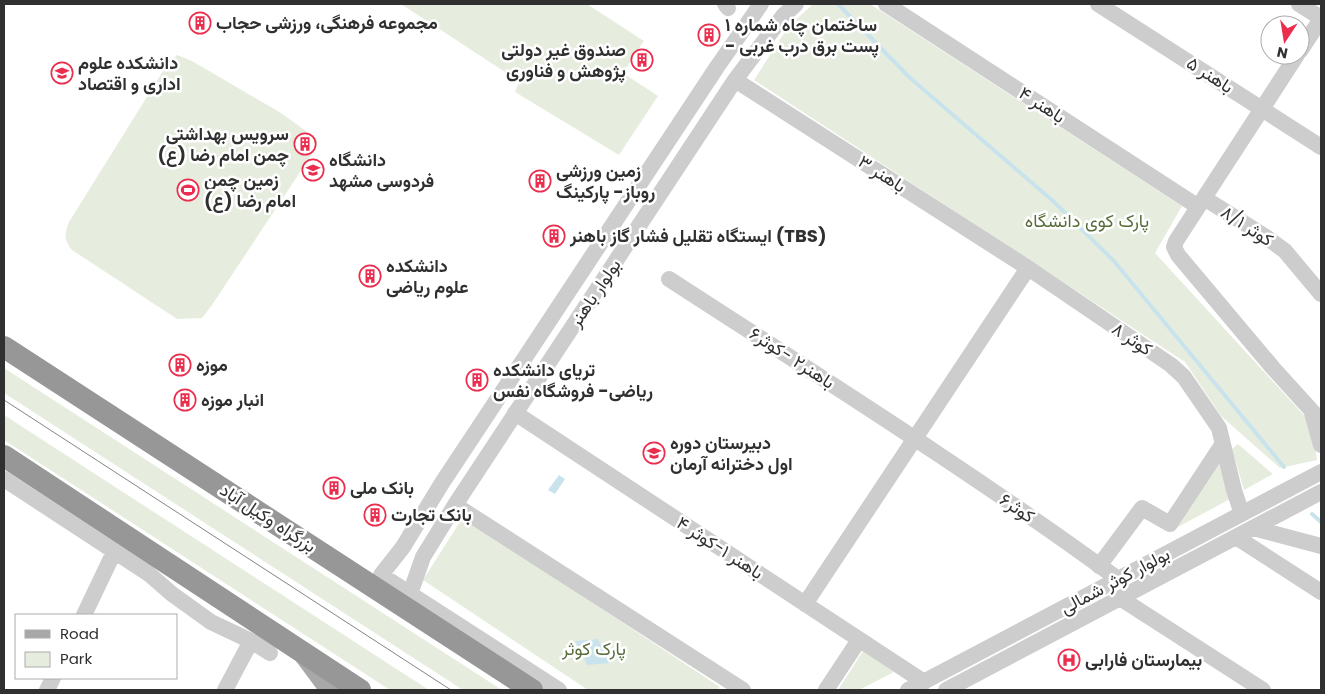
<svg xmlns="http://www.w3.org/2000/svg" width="1325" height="694" viewBox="0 0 1325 694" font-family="Poppins,Vazirmatn,sans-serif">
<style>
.green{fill:#e7edde}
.water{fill:#c9e3ed}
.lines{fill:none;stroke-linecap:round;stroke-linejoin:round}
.stream{stroke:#c9e3ed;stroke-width:4}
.minor{stroke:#cdcdcd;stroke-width:16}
.major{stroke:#a8a8a8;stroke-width:20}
.highway{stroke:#979797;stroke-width:22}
.tram{stroke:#858585;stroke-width:1}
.labels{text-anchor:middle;stroke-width:5;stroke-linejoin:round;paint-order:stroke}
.poi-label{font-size:18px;font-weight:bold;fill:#303030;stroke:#fff;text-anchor:start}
.street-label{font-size:18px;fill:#303030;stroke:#fff}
.park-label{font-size:18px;fill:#586d3b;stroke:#fff}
</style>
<rect width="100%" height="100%" fill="#fff"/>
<path class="green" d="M 401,4 L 587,4 L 644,41 L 623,73 L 658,96 L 619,155 L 515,92 L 519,81 Z
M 813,4 L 870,4 L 1182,206 L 1155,253 L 1312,424 L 1317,460 L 1280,468 L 1221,416 L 1185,362 L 754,80 L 788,27 Z
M 177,55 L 192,61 L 281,113 L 317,139 L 316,148 L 212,305 L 202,318 L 177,319 L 72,250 C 64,240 64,234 69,222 L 168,63 Z
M 4,368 L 502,690 L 463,690 L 4,393 Z
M 4,415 L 429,690 L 390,690 L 4,440 Z
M 1238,444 L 1273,474 L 1244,490 L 1232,449 Z
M 1220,464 L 1230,499 L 1178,527 L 1210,473 Z
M 463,517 L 720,687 L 717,690 L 588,690 L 423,580 Z
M 863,651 L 894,672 L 859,690 L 838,690 Z"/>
<path class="water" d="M 559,475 L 565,479 L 555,494 L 548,490 Z
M 598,639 L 610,663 L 587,665 L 575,641 Z"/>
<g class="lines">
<path class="stream" d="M 838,4 L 909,77 L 1053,201 L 1113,260 L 1284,467
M 1312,514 L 1321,522"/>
<path class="minor" d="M 725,4 L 728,8
M 886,4 L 1197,206
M 1098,4 L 1321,147
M 1299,4 L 1321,18
M 1300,51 L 1321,19
M 1297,55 L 1176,241 L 1174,247 L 1178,255 L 1273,368 L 1321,421
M 735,80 L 1028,268 L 1171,365 L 1184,377 L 1219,428 L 1234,490 L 1242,514
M 1204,198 L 1266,237 L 1285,251 L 1321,294
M 669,279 C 820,377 973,473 1118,579
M 515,413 L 924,682
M 1312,413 L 1321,445
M 4,479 L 149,574 L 172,594 L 211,622 L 251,641 L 270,653
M 455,505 L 743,690
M 1253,528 L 1321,546
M 1236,537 L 1321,592
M 1099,566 L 1142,508 L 1170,524 L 1222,445
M 410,594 L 423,557 L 455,505 L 735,80 L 783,16 L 796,4
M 1120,598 L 1263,690
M 805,604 L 1028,268
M 84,615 L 114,552
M 47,690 L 53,678
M 225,690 L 251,641
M 559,690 L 381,575 L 403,547 L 442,483 L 717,67 L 761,4
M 826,690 L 859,640
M 908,690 L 1321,472
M 946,690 L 1321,492"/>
<path class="major" d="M 304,655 L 330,690"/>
<path class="highway" d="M 4,347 L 532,690
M 4,456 L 360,690"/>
<path class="tram" d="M 4,400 L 451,690"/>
</g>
<defs>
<g id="building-ring" transform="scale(1.125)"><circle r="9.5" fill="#fff" stroke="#eb2e4e" stroke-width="1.5"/><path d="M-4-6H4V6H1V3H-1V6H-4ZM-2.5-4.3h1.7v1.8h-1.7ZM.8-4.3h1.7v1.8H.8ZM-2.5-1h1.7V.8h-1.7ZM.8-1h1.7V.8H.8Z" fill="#eb2e4e"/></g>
<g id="university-ring" transform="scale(1.125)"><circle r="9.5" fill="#fff" stroke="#eb2e4e" stroke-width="1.5"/><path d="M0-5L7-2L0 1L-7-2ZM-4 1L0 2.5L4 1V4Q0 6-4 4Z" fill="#eb2e4e"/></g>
<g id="stadium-ring" transform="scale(1.125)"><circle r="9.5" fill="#fff" stroke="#eb2e4e" stroke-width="1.5"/><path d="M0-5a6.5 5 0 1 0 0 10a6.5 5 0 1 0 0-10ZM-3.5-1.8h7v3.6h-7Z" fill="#eb2e4e"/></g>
<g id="school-ring" transform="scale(1.125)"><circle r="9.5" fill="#fff" stroke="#eb2e4e" stroke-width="1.5"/><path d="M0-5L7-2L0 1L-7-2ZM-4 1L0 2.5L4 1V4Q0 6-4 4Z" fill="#eb2e4e"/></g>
<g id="hospital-ring" transform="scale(1.125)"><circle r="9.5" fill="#fff" stroke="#eb2e4e" stroke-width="1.5"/><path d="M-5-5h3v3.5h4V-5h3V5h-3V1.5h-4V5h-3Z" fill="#eb2e4e"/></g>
</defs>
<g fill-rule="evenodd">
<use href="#building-ring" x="200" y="23"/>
<use href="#building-ring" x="709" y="35"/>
<use href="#building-ring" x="642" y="60"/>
<use href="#university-ring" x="62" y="73"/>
<use href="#building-ring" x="305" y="144"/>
<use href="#university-ring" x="313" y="170"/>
<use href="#building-ring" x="540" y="181"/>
<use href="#stadium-ring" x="188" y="190"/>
<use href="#building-ring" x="554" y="236"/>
<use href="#building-ring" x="370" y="276"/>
<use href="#building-ring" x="180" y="365"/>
<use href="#building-ring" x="477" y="380"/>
<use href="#building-ring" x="185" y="400"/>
<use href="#school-ring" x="654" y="453"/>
<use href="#building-ring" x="334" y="488"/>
<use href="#building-ring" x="375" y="515"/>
<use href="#hospital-ring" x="1069" y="660"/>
</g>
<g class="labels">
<g class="poi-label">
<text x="216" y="29">مجموعه فرهنگی، ورزشی حجاب</text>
<text x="725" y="31">ساختمان چاه شماره ۱<tspan x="725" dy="21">- پست برق درب غربی</tspan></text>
<text x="626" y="56" text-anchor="end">صندوق غیر دولتی<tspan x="626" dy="21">پژوهش و فناوری</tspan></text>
<text x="78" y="69">دانشکده علوم<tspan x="78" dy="21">اداری و اقتصاد</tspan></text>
<text x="289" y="140" text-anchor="end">سرویس بهداشتی<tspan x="289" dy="21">چمن امام رضا (ع)</tspan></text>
<text x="329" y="166">دانشگاه<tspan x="329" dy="21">فردوسی مشهد</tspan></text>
<text x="556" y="177">زمین ورزشی<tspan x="556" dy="21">روباز- پارکینگ</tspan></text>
<text x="204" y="186">زمین چمن<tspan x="204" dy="21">امام رضا (ع)</tspan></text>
<text x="570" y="242">ایستگاه تقلیل فشار گاز باهنر (TBS)</text>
<text x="386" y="272">دانشکده<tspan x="386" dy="21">علوم ریاضی</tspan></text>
<text x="196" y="371">موزه</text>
<text x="493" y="376">تریای دانشکده<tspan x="493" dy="21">ریاضی- فروشگاه نفس</tspan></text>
<text x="201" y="406">انبار موزه</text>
<text x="670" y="449">دبیرستان دوره<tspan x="670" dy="21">اول دخترانه آرمان</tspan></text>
<text x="350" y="494">بانک ملی</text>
<text x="391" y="521">بانک تجارت</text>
<text x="1085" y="666">بیمارستان فارابی</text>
</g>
<g class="street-label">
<text transform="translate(1210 75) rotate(33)" y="6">باهنر ۵</text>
<text transform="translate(1042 105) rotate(33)" y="6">باهنر ۴</text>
<text transform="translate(882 174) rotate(33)" y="6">باهنر ۳</text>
<text transform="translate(1247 226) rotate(33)" y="6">کوثر ۸/۱</text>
<text transform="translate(595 293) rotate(-56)" y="6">بولوار باهنر</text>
<text transform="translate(1132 339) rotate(34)" y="6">کوثر ۸</text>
<text transform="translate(792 358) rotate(33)" y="6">باهنر۲ -کوثر۶</text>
<text transform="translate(1017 508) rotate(34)" y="6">کوثر۶</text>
<text transform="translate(268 518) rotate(33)" y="6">بزرگراه وکیل آباد</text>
<text transform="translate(720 548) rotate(33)" y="6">باهنر ۱-کوثر ۴</text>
<text transform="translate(1115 581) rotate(-28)" y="6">بولوار کوثر شمالی</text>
</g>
<g class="park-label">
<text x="1087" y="227">پارک کوی دانشگاه</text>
<text x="594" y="655">پارک کوثر</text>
</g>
</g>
<rect width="1325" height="694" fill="none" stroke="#303030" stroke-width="10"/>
<rect x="15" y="614" width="162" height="65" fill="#ffffff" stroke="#acacac"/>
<rect x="25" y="630" width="25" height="8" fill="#a8a8a8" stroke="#acacac"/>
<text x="60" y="639" font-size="15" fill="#303030">Road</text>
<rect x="25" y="652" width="25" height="15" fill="#e7edde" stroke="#acacac"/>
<text x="60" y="664" font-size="15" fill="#303030">Park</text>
<g transform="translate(1285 40) rotate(192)"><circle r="24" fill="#ffffff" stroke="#acacac"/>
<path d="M0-4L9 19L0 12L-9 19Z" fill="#eb2e4e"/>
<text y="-8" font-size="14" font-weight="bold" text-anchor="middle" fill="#303030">N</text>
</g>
</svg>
